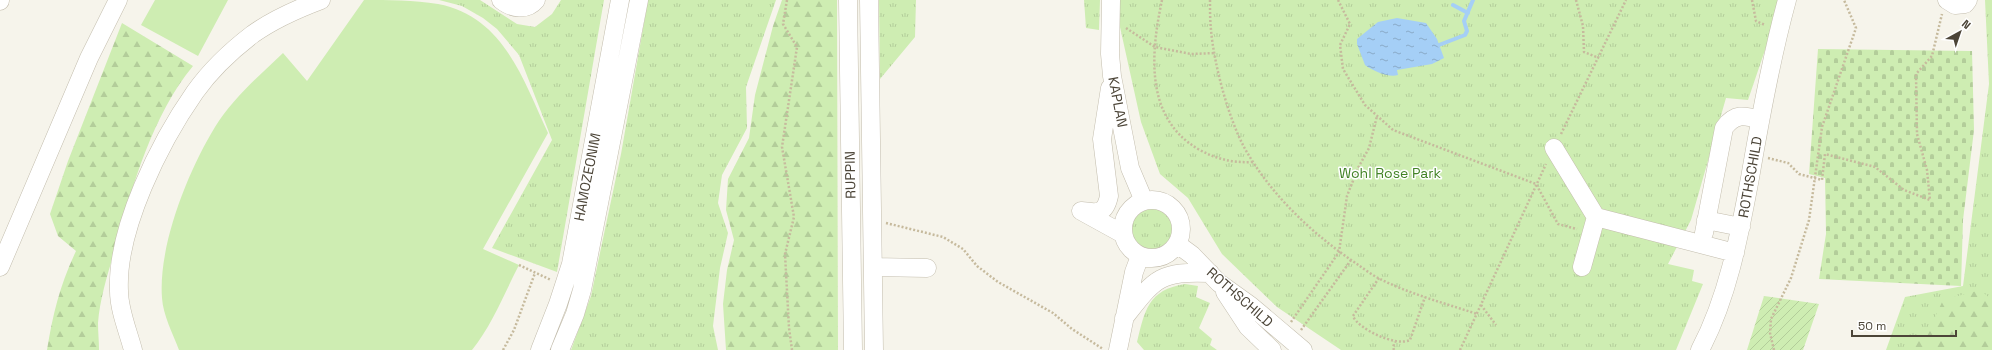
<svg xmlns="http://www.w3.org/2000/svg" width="1992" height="350" viewBox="0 0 1992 350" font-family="'Space Grotesk',sans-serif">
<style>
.grass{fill:url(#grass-tufts)}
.forest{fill:url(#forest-firs)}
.cemetery{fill:url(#cemetery-stones)}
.garden{fill:url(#garden-furrows)}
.pitch{fill:#ceedb2}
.water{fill:url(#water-ripples)}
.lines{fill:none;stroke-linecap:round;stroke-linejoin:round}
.stream{stroke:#a5cff6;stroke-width:4}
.minor-casing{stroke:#c3bdad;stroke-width:19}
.path{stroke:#c6ba9d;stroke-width:2.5;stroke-dasharray:2 2;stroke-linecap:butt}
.minor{stroke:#fff;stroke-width:18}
.labels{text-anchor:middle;stroke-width:3;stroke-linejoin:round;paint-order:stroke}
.street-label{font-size:14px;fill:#4c4538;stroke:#fff}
.park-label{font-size:14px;fill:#428326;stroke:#fff}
</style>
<defs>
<pattern id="grass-tufts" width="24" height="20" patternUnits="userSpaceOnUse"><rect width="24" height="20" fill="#ceedb2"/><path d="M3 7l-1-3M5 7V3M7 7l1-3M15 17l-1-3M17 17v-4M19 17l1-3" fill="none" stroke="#b3cd9a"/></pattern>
<pattern id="forest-firs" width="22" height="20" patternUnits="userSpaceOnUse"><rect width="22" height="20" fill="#ceedb2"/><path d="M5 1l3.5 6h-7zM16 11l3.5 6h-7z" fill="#b3cd9a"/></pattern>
<pattern id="cemetery-stones" width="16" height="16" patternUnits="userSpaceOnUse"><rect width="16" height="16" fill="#ceedb2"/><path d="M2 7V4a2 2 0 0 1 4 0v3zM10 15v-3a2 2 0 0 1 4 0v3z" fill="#b3cd9a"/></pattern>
<pattern id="garden-furrows" width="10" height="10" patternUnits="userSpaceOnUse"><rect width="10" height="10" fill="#ceedb2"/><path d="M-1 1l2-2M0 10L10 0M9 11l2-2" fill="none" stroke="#b3cd9a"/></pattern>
<pattern id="water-ripples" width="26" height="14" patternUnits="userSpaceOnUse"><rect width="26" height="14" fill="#a5cff6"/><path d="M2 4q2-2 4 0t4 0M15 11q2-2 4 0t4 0" fill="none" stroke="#89aac8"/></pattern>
</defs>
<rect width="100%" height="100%" fill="#f6f4eb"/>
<path class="grass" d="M 439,0 L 480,0 L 517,24 L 535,27 L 552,14 L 561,0 L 604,0 L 557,272 L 492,248 L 552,140 L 519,55 L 497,29 L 483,18 L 462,6 Z
M 648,0 L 776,0 L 746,87 L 747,128 L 722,175 L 718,203 L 728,233 L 720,268 L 713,326 L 718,350 L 571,350 L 591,296 L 601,248 L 621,154 Z
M 879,0 L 916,0 L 915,37 L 880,79 Z
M 1084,0 L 1100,0 L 1099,30 L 1086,28 Z
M 1119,0 L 1782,0 L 1748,100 L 1726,98 L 1691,220 L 1668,264 L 1694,270 L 1692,281 L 1703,284 L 1676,350 L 1341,350 L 1277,307 L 1222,254 L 1188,198 L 1160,174 L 1141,122 L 1118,18 Z
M 1985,0 L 1992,0 L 1992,350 L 1886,350 L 1905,297 L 1963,286 L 1989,84 Z
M1130 229a22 22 0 1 1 44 0a22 22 0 1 1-44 0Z
M 1185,284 L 1198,286 L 1196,297 L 1210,303 L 1199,328 L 1212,339 L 1210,345 L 1217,350 L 1144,350 L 1137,342 C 1145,310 1148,290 1185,284 Z"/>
<path class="forest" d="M 782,0 L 837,0 L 838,350 L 726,350 L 723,304 L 727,270 L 734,240 L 726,210 L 728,179 L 749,138 L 755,95 L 773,26 Z
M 122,23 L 193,66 C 153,114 132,186 116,246 C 109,270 100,297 98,323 C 98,332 99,341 99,350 L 47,350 C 53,313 60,285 76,251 L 58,236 L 50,214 L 68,161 Z
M 1980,290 L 1992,300 L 1992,350 L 1910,350 L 1931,326 L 1943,300 Z"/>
<path class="cemetery" d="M 1818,49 L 1972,51 L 1974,130 L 1963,220 L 1961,286 L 1819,279 L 1826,234 L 1825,178 L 1809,174 Z"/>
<path class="garden" d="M 1764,296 L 1819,304 L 1803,350 L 1747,350 Z"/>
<path class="pitch" d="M 155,0 L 228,0 L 198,56 L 141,25 Z
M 364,0 C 388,0 414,0 438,4 C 503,16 523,79 548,133 L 483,249 L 519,265 C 504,294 492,325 472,350 L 179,350 C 173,334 163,315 162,298 C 158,246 188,171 215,127 C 233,98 259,76 283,53 L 307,81 Z"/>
<path class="water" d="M 1397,18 L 1426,23 L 1437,39 L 1444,58 L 1432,64 L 1397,70 L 1398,75 C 1389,78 1373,71 1365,65 L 1357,44 L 1357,39 L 1378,22 Z"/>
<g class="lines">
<path class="stream" d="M 1453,5 L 1468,13
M 1439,45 L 1465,35 L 1467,31 L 1464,21 L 1473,0"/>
<g class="minor-casing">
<path id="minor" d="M 501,0 C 512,9 527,11 536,0
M 848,0 L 853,350
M 869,0 L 874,350
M 1111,0 L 1110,54 L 1112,76 L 1130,168 L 1144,201
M 1947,0 L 1955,5 L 1965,4 L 1968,0
M 0,1 L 0,0
M 1554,148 L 1596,217 L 1735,253
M1123 229a29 29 0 1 1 58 0a29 29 0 1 1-58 0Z
M 1081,211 C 1097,213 1105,215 1109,196 L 1102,139 L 1110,88
M 1083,212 L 1123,234
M 1706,220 L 1741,227
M 1704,233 L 1724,128 C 1735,113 1744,115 1760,120
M 1177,244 L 1192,255 L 1219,283 L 1251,306 L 1303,350
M 0,267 L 89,58 L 118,0
M 873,267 L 927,268
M 1582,267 L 1596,217
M 1225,292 L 1248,327 L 1272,350
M 1124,318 C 1155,279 1158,271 1210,273
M 133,350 C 128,331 119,310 119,291 C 116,229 160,142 195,92 C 210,71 232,50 253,34 C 274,19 297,9 321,0
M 540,350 L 558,304 L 571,264 L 620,0
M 560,350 L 575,314 L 582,290 L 639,0
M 1118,350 L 1134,272 L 1140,256
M 1700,350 C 1728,297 1739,237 1750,178 C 1760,119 1771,58 1787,0"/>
</g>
<path class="path" d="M 787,0 L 783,24 L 797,47 L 782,147 L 794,217 L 785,254 L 789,328 L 792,350
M 1162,0 C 1151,52 1144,117 1198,149 C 1216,159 1232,163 1253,162
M 1210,0 C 1210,10 1210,20 1211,30 C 1214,64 1228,117 1244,147 C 1270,194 1312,234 1357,264 C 1364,269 1372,275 1380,279 C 1410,294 1444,303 1477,314
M 1338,0 L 1350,24 L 1340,45 L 1343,69 L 1365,105 L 1393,130 L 1536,184 L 1558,224 L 1577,229
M 1576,0 L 1583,26 L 1584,52 L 1599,58
M 1752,0 L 1756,21 L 1765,25
M 1126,28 L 1155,47 L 1191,54 L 1215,53
M 1561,134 L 1626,0
M 1768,158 L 1788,163 L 1799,174 L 1822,180 L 1825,154 L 1875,167 L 1904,190 L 1930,200 L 1927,170 L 1917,134 L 1916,74 L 1932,56 L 1942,14
M 886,223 L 943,237 L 963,249 L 977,266 L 998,282 L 1053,313 L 1072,329 L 1103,349
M 519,265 L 551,280
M 1379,278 L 1353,316 C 1358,329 1396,347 1410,340 L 1425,297
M 1481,305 L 1496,325
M 1291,322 L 1339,252 L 1347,196 L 1358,168 L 1369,148 L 1377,116
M 1301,330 L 1351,260
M 503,350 L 514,330 L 535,273
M 1394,350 L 1393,347 L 1395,342
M 1460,350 L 1546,164
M 1774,350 L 1770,333 L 1771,319 L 1791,278 L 1809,220 L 1822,127 L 1856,28 L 1844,0"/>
<use href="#minor" class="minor"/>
</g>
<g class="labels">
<g class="street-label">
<text transform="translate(1118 102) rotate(79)" y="5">KAPLAN</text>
<text transform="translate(850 175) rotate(-91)" y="5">RUPPIN</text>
<text transform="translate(587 177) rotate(-79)" y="5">HAMOZEONIM</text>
<text transform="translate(1750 177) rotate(-80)" y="5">ROTHSCHILD</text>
<text transform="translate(1240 297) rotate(41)" y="5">ROTHSCHILD</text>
</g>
<g class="park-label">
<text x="1390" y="178">Wohl Rose Park</text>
</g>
</g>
<g transform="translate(1960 32) rotate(40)" stroke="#ffffff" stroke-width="3" paint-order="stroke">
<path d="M0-3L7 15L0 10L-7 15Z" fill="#4c4538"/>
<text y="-6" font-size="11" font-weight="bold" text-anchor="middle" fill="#4c4538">N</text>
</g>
<path d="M1852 330v6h104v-6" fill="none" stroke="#4c4538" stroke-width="2"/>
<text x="1858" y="330" font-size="12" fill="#4c4538" stroke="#ffffff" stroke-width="3" paint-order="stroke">50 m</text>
</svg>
